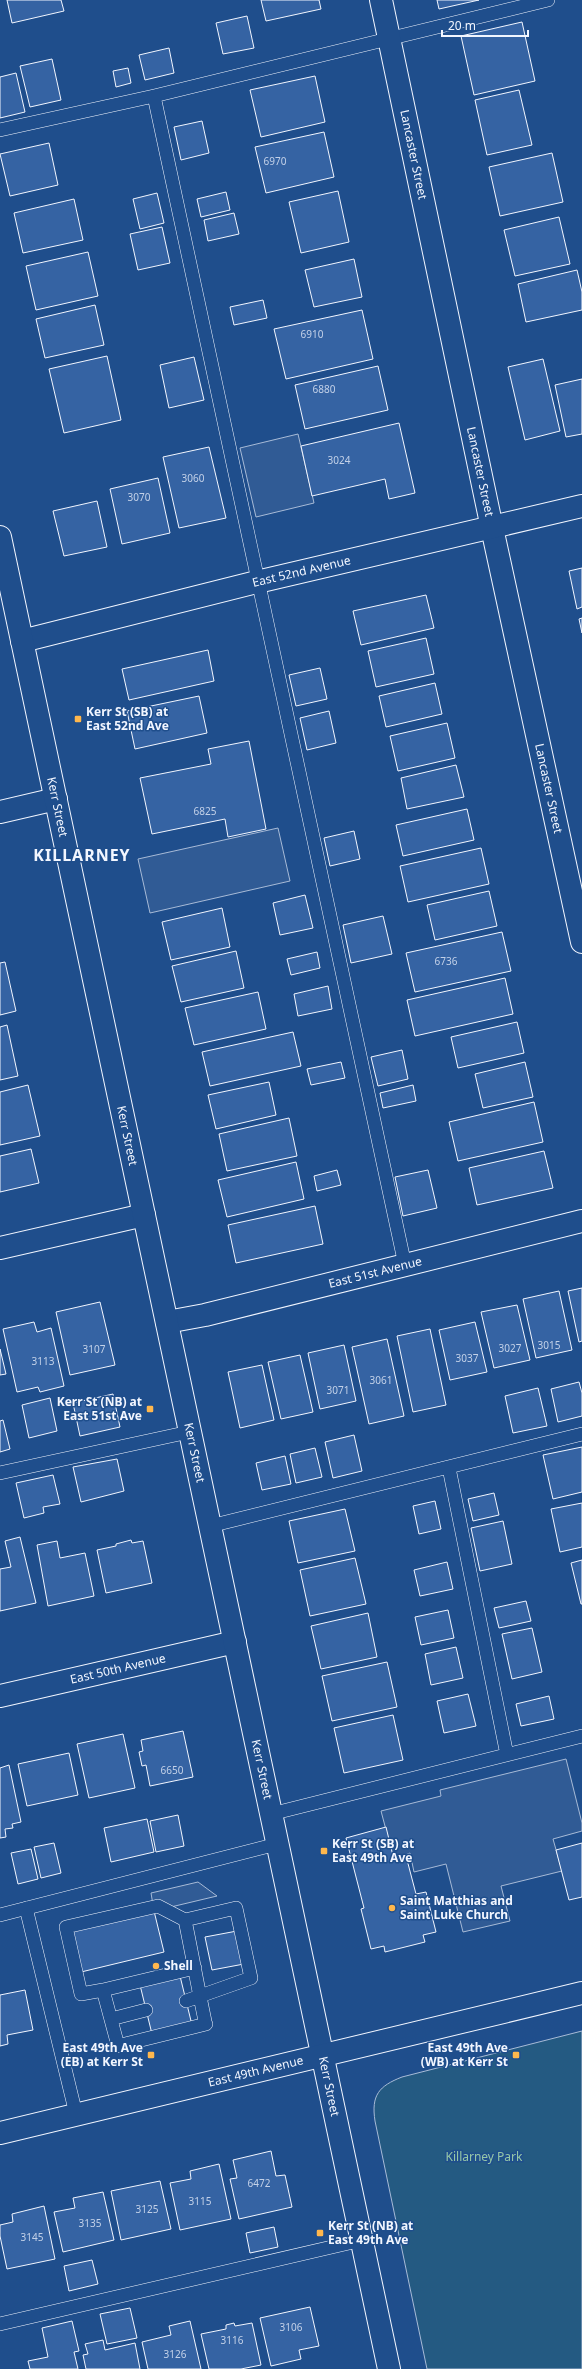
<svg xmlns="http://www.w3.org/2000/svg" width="582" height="2369" viewBox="0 0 582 2369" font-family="'Noto Sans',sans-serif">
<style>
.green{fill:#245a82;stroke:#a8bbd7}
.parking{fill:#305b95;stroke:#a8bbd7}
.building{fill:#3563a3;stroke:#f2f6ff}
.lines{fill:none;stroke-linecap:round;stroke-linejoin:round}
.lane-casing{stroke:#f2f6ff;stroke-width:14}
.street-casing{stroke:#f2f6ff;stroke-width:24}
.secondary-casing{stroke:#f2f6ff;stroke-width:24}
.lane{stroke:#1f4e8c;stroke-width:13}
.street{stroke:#1f4e8c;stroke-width:22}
.secondary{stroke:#1f4e8c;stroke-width:22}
.poi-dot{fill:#ffb74d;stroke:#1f4e8c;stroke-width:1.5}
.labels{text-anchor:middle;stroke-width:3;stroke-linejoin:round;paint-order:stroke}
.number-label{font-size:10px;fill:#c3d1e8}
.street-label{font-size:12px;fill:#f2f6ff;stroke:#1f4e8c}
.poi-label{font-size:12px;font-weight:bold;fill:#f2f6ff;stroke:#1f4e8c;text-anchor:start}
.park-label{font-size:12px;fill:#97c8a6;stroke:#1f4e8c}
.district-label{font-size:16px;font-weight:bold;letter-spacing:1px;fill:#f2f6ff;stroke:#1f4e8c}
</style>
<rect width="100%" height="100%" fill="#1f4e8c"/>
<path class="green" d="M 582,2031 L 582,2369 L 427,2369 L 375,2121 C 371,2095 379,2086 402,2077 Z"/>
<path class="parking" d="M 298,434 L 314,503 L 256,517 L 240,448 Z
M 278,828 L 290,881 L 150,913 L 138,859 Z
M 566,1759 L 582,1823 L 582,1831 L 553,1839 L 562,1871 L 501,1886 L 510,1921 L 463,1932 L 446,1864 L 414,1872 L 410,1853 L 394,1860 L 381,1811 L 441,1796 L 440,1790 Z
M 198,1882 L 217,1896 L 154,1911 L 151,1893 Z"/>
<path class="building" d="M 7,0 L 61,0 L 64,11 L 12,23 Z
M 261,0 L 319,0 L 321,9 L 266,21 Z
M 437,0 L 479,0 L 439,9 Z
M 247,16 L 254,48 L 223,54 L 216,23 Z
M 522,22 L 535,81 L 474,95 L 461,36 Z
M 169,48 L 174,73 L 145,80 L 139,55 Z
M 52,59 L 61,100 L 30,107 L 20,66 Z
M 128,68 L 131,83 L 116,87 L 113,71 Z
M 16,73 L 25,112 L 0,118 L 0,77 Z
M 315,76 L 325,122 L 261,137 L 250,90 Z
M 519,90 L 532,145 L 487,155 L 475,100 Z
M 202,121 L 209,153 L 181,160 L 174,127 Z
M 324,132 L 334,177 L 266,193 L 255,147 Z
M 49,143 L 58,185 L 10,196 L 0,154 Z
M 552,153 L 563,202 L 500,216 L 489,167 Z
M 338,191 L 349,242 L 301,253 L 289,202 Z
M 226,192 L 230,210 L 201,217 L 197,199 Z
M 157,193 L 164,223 L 140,229 L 133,199 Z
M 74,199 L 83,240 L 23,253 L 14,213 Z
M 234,213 L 239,234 L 208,241 L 204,220 Z
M 559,217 L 570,264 L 515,276 L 504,230 Z
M 162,227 L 170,263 L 138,270 L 130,234 Z
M 88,252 L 98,296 L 36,310 L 26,266 Z
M 354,259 L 362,297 L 314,307 L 305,270 Z
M 577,270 L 582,292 L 582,310 L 526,322 L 518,284 Z
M 263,300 L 267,318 L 234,325 L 230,307 Z
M 95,305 L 104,345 L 45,358 L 36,319 Z
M 362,310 L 373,359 L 286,379 L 274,329 Z
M 107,356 L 121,420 L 64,433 L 49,369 Z
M 194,357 L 204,400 L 169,408 L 160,365 Z
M 543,359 L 560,431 L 525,440 L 508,367 Z
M 378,366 L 388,410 L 305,429 L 295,385 Z
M 582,379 L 582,434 L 566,437 L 555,385 Z
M 399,423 L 415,493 L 389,499 L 385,479 L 312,496 L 301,446 Z
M 209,447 L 226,518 L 179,528 L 163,457 Z
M 158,478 L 170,533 L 122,544 L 110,489 Z
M 97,501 L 107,547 L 64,556 L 53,511 Z
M 582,568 L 582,607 L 577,609 L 569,571 Z
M 426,595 L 434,628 L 361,645 L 353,611 Z
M 582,618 L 582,633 L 579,619 Z
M 426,638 L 434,674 L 376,687 L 368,651 Z
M 208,650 L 214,681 L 129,700 L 122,669 Z
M 320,668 L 327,699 L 296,706 L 289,675 Z
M 435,683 L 442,714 L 386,727 L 379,696 Z
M 199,696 L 207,733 L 135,749 L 127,711 Z
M 329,711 L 336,743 L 307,750 L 300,718 Z
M 447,723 L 455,758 L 398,771 L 390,736 Z
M 249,741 L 266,829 L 228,837 L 225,819 L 152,834 L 140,778 L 211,764 L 208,749 Z
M 456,765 L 464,797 L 407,809 L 401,778 Z
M 467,809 L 474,840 L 403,856 L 396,825 Z
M 354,831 L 360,859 L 330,866 L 324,838 Z
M 481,848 L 489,884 L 408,902 L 400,866 Z
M 489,891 L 497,926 L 435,940 L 427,905 Z
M 305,895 L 313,928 L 280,935 L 273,903 Z
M 222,908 L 230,947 L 171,960 L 162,922 Z
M 383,916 L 392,954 L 351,963 L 343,925 Z
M 502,932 L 511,971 L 415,992 L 406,953 Z
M 236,951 L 244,988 L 181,1002 L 172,966 Z
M 317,952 L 320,968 L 291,975 L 287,959 Z
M 5,962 L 16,1011 L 0,1015 L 0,963 Z
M 505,978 L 513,1014 L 415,1036 L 407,1000 Z
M 328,986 L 332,1009 L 298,1016 L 294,994 Z
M 258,992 L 266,1029 L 194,1045 L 185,1008 Z
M 517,1022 L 524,1053 L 458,1068 L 451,1037 Z
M 7,1025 L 18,1076 L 0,1080 L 0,1027 Z
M 293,1032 L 301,1066 L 210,1086 L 202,1052 Z
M 402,1050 L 408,1079 L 378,1086 L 371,1057 Z
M 341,1062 L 345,1078 L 311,1085 L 307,1069 Z
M 525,1062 L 533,1097 L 483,1108 L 475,1074 Z
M 269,1082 L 276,1115 L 216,1129 L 208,1095 Z
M 28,1085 L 40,1136 L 0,1145 L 0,1092 Z
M 413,1085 L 416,1101 L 383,1108 L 380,1093 Z
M 534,1102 L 543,1142 L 458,1161 L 449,1122 Z
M 289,1118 L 297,1156 L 227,1171 L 219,1134 Z
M 31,1149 L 39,1183 L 0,1192 L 0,1156 Z
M 544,1151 L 553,1188 L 477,1205 L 469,1168 Z
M 296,1162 L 304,1199 L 227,1217 L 218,1180 Z
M 337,1170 L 341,1185 L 317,1191 L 314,1176 Z
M 428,1170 L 437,1208 L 403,1216 L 395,1177 Z
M 315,1206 L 323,1244 L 236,1263 L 228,1225 Z
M 582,1288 L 582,1341 L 579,1342 L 568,1291 Z
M 559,1291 L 572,1350 L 536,1358 L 523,1299 Z
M 100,1302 L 115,1365 L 70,1375 L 56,1312 Z
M 517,1305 L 530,1360 L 494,1368 L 481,1312 Z
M 34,1322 L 37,1332 L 51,1328 L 64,1386 L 40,1392 L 38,1387 L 17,1392 L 3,1329 Z
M 475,1322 L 487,1372 L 450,1380 L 439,1330 Z
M 430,1329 L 446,1405 L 413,1412 L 397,1336 Z
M 387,1339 L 404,1416 L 369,1424 L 352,1347 Z
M 344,1345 L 356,1401 L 320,1409 L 308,1353 Z
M 0,1349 L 6,1374 L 0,1375 Z
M 300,1355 L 313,1412 L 281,1419 L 268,1362 Z
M 262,1365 L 274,1420 L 240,1428 L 228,1372 Z
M 579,1382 L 582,1393 L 582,1416 L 558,1422 L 551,1389 Z
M 538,1388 L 547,1426 L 513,1433 L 505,1396 Z
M 113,1394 L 120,1427 L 80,1436 L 73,1403 Z
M 50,1398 L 57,1431 L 29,1438 L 22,1405 Z
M 3,1420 L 10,1449 L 0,1452 L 0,1421 Z
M 354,1435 L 362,1471 L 333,1478 L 325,1442 Z
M 582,1447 L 582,1492 L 553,1499 L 543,1455 Z
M 315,1448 L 322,1477 L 296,1483 L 290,1454 Z
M 285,1456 L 291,1484 L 262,1490 L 256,1463 Z
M 117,1459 L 124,1491 L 81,1502 L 73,1467 Z
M 53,1475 L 60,1504 L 43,1507 L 44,1513 L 24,1518 L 16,1483 Z
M 494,1493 L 499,1515 L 473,1521 L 468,1499 Z
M 435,1501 L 441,1529 L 419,1534 L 413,1506 Z
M 582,1503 L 582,1547 L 560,1552 L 551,1509 Z
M 345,1509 L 355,1551 L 298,1563 L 289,1521 Z
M 503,1521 L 512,1564 L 480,1571 L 471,1528 Z
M 20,1537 L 36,1603 L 0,1611 L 0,1569 L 11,1567 L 5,1541 Z
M 131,1540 L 132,1543 L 143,1541 L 152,1583 L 106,1593 L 97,1550 L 116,1546 L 116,1544 Z
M 57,1541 L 60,1558 L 85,1553 L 94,1596 L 48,1606 L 37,1545 Z
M 355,1558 L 366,1604 L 310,1616 L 300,1570 Z
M 582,1560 L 582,1604 L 581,1604 L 571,1563 Z
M 447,1562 L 453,1589 L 420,1596 L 414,1570 Z
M 526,1601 L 531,1621 L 499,1628 L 494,1608 Z
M 448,1610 L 454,1638 L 421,1645 L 415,1617 Z
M 368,1613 L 377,1657 L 321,1669 L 311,1626 Z
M 532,1628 L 542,1672 L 512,1679 L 502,1634 Z
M 456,1647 L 463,1678 L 431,1685 L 425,1654 Z
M 387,1662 L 397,1707 L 332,1721 L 322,1676 Z
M 468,1694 L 476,1726 L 444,1733 L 437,1701 Z
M 549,1696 L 554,1719 L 521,1726 L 516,1704 Z
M 393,1715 L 403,1760 L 344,1773 L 334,1728 Z
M 183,1731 L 193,1777 L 150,1786 L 146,1765 L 142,1766 L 139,1752 L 143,1751 L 141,1740 Z
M 123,1734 L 135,1788 L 89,1798 L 77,1744 Z
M 69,1753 L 78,1795 L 27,1806 L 18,1764 Z
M 9,1765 L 21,1822 L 12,1824 L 13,1828 L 5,1829 L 6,1837 L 0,1838 L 0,1768 Z
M 178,1815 L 184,1846 L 156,1852 L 150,1821 Z
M 147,1819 L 154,1852 L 111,1862 L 104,1828 Z
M 386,1827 L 394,1860 L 406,1856 L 416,1894 L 426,1892 L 436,1932 L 423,1935 L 425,1942 L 385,1952 L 384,1946 L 371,1949 L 361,1909 L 364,1908 L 346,1838 Z
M 54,1843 L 61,1873 L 41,1878 L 34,1847 Z
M 582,1843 L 582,1897 L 569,1900 L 556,1850 Z
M 31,1849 L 38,1879 L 18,1884 L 11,1853 Z
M 154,1911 L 164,1952 L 81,1972 L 72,1930 Z
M 237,1931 L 244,1964 L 212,1970 L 205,1937 Z
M 180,1976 L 192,2025 L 152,2034 L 140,1985 Z
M 25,1990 L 33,2030 L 7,2035 L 8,2044 L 0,2046 L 0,1995 Z
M 271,2151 L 276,2176 L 285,2175 L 292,2207 L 239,2219 L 230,2179 L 237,2178 L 233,2160 Z
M 219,2164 L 231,2219 L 180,2230 L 170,2183 L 191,2179 L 190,2171 Z
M 160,2181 L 171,2229 L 121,2240 L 111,2191 Z
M 103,2192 L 114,2240 L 63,2252 L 54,2212 L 75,2208 L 73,2198 Z
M 44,2206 L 55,2259 L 7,2269 L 0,2236 L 0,2225 L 13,2222 L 12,2214 Z
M 274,2227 L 278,2247 L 250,2253 L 246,2233 Z
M 92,2260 L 98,2284 L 69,2291 L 64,2266 Z
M 310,2307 L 319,2346 L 299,2350 L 301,2359 L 271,2366 L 260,2318 Z
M 130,2308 L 137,2338 L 107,2344 L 100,2314 Z
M 72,2321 L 79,2351 L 74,2352 L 78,2369 L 30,2369 L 28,2361 L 48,2357 L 42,2328 Z
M 190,2321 L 201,2369 L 148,2369 L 142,2342 L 171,2335 L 169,2326 Z
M 234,2323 L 235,2326 L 252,2323 L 261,2365 L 241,2369 L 209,2369 L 201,2334 L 226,2329 L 226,2325 Z
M 103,2340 L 105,2350 L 135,2343 L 140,2369 L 86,2369 L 83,2355 L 88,2354 L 85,2344 Z"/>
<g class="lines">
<g class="lane-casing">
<path id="lane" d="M 154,96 L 405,1265
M 0,130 L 154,96 L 548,0
M 449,1468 L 507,1755
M 0,1473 L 189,1432
M 210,1526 L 582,1434
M 271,1814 L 582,1736
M 26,1908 L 76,2114
M 0,1915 L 277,1844
M 103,1990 L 81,1994 L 66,1927 L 158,1906 L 185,1920
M 186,2001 L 251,1978 L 236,1908 L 185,1920 C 192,1954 198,1988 205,2021
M 111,2019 L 146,2010
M 117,2042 L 103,1990 L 195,1968
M 117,2046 L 206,2024
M 0,2324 L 362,2240"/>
</g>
<g class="street-casing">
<g id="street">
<path id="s1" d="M 381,0 L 492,528 L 582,942"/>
<path id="s2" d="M 22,641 L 257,582 L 582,506"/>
<path d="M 0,812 L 56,799"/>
<path d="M 0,1248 L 144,1215"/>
<path id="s3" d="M 167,1322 L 205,1315 L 582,1221"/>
<path id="s4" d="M 0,1696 L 235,1642"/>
</g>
</g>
<g class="secondary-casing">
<g id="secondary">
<path id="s5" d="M 0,537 L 389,2369"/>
<path id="s6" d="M 0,2133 L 582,1993"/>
</g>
</g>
<use href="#lane" class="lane"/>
<use href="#street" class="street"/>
<use href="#secondary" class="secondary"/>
</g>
<g class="poi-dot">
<rect x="74" y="715" width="8" height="8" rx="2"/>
<rect x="146" y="1405" width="8" height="8" rx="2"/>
<rect x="320" y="1847" width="8" height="8" rx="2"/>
<circle cx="392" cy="1908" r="4"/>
<circle cx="156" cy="1966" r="4"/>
<rect x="147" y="2051" width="8" height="8" rx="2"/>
<rect x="512" y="2051" width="8" height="8" rx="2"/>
<rect x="316" y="2229" width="8" height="8" rx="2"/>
</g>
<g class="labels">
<g class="number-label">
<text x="275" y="165">6970</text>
<text x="312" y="338">6910</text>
<text x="324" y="393">6880</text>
<text x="339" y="464">3024</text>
<text x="193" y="482">3060</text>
<text x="139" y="501">3070</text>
<text x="205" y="815">6825</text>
<text x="446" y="965">6736</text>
<text x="549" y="1349">3015</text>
<text x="510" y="1352">3027</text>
<text x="94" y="1353">3107</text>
<text x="467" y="1362">3037</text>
<text x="43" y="1365">3113</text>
<text x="381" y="1384">3061</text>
<text x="338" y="1394">3071</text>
<text x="172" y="1774">6650</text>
<text x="259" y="2187">6472</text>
<text x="200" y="2205">3115</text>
<text x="147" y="2213">3125</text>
<text x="90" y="2227">3135</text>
<text x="32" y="2241">3145</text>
<text x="291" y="2331">3106</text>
<text x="232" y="2344">3116</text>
<text x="175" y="2358">3126</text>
</g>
<g class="street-label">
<text dy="4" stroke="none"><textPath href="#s1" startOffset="158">Lancaster Street</textPath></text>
<text dy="4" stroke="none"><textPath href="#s1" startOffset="482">Lancaster Street</textPath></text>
<text dy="4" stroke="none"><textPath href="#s2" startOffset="288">East 52nd Avenue</textPath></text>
<text dy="4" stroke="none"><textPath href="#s1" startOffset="806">Lancaster Street</textPath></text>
<text dy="4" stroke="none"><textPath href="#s5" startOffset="276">Kerr Street</textPath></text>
<text dy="4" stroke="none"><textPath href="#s5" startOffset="612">Kerr Street</textPath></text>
<text dy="4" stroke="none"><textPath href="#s3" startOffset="214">East 51st Avenue</textPath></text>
<text dy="4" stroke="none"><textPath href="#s5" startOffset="936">Kerr Street</textPath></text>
<text dy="4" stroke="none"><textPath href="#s4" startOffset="121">East 50th Avenue</textPath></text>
<text dy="4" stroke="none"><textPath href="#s5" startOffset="1260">Kerr Street</textPath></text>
<text dy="4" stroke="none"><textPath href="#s6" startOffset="263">East 49th Avenue</textPath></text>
<text dy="4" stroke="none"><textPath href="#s5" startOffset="1584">Kerr Street</textPath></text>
</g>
<g class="poi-label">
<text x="86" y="716">Kerr St (SB) at<tspan x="86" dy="14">East 52nd Ave</tspan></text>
<text x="142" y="1406" text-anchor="end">Kerr St (NB) at<tspan x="142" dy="14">East 51st Ave</tspan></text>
<text x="332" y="1848">Kerr St (SB) at<tspan x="332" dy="14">East 49th Ave</tspan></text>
<text x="400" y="1905">Saint Matthias and<tspan x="400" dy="14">Saint Luke Church</tspan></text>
<text x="164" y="1970">Shell</text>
<text x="143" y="2052" text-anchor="end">East 49th Ave<tspan x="143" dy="14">(EB) at Kerr St</tspan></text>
<text x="508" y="2052" text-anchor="end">East 49th Ave<tspan x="508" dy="14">(WB) at Kerr St</tspan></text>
<text x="328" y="2230">Kerr St (NB) at<tspan x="328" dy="14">East 49th Ave</tspan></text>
</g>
<g class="park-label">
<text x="484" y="2161">Killarney Park</text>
</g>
<g class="district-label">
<text x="82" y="861">KILLARNEY</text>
</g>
</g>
<path d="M442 30v6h86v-6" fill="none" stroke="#f2f6ff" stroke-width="2"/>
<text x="448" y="30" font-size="12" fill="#f2f6ff" stroke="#1f4e8c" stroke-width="3" paint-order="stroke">20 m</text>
</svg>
